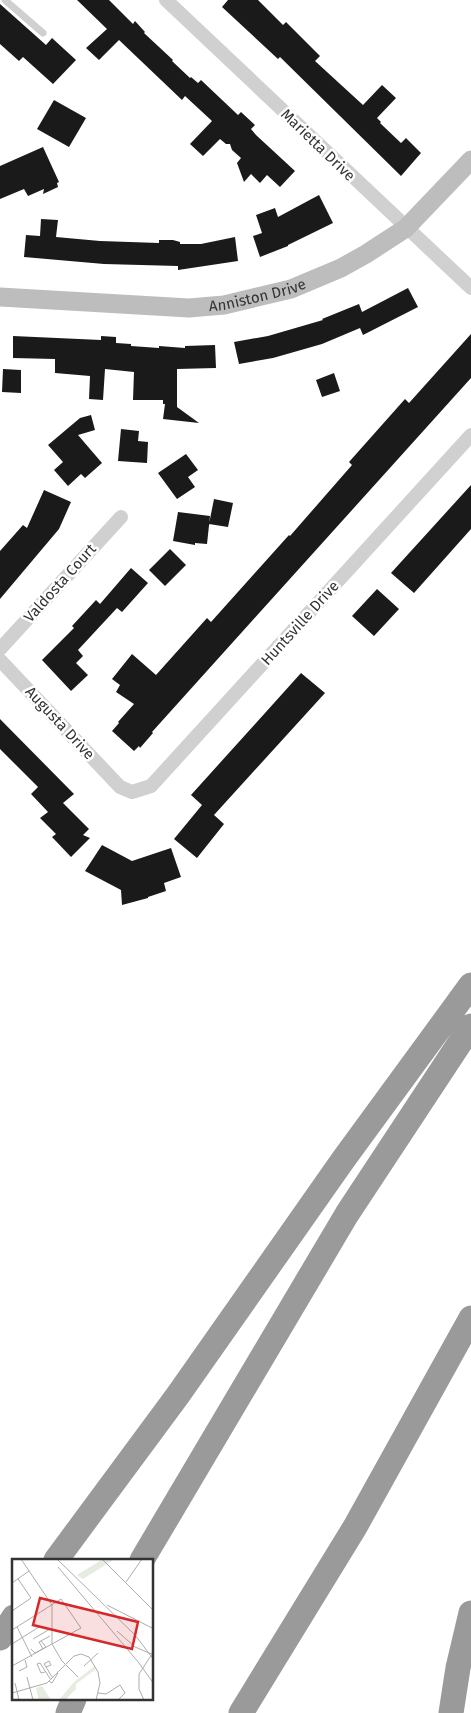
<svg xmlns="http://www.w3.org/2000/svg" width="471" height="1713" viewBox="0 0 471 1713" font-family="'Fira Sans',sans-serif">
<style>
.building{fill:#1a1a1a}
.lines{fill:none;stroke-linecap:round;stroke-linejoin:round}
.lane{stroke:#d0d0d0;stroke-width:7}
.street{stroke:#d0d0d0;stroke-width:14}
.secondary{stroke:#bdbdbd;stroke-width:19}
.highway{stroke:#9a9a9a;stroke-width:25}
.labels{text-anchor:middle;stroke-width:5;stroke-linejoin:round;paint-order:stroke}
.street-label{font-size:15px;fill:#333;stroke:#fff}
.inset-road{fill:none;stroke:#adadad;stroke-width:1}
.view{fill:#d62828;fill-opacity:0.15;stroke:#d62828;stroke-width:2.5}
.inset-edge{fill:none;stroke:#333;stroke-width:2.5}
</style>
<rect width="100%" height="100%" fill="#fff"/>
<path class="building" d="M 77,0 L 109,0 L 133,24 L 135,21 L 145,32 L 144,33 L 173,60 L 172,61 L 190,78 L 191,77 L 198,83 L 201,80 L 238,115 L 241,112 L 255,125 L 251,129 L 256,135 L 295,171 L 280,187 L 267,175 L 260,183 L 251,174 L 244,182 L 237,163 L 241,158 L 232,150 L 230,144 L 226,144 L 220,139 L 203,156 L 190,144 L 212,121 L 185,96 L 182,100 L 119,40 L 99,60 L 86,48 L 107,29 Z
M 228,0 L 258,0 L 283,25 L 286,22 L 320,56 L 315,61 L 363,105 L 382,85 L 396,98 L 377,118 L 381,122 L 380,123 L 401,143 L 406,138 L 421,153 L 401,176 L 280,57 L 278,59 L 222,7 Z
M 0,4 L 46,45 L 52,38 L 76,60 L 53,84 L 23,57 L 19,61 L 0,44 Z
M 54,100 L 86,118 L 69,147 L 37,129 Z
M 43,147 L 59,182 L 57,183 L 58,187 L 43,194 L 44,189 L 28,196 L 24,189 L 0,199 L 0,166 Z
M 319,195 L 333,223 L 288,245 L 288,246 L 260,257 L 253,236 L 262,233 L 256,215 L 275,208 L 278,217 Z
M 41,219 L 58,220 L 56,237 L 100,241 L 159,243 L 159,240 L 173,240 L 180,242 L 180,244 L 201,244 L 235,237 L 238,261 L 178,270 L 178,266 L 104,264 L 24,257 L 26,235 L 40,236 Z
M 408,288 L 418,307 L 363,335 L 360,328 L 322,344 L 273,358 L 239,364 L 234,342 L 268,336 L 323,320 L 322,319 L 359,304 L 362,312 Z
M 471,334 L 471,378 L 152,732 L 153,733 L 140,748 L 139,746 L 134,751 L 112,731 L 119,723 L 118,722 L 134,704 L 116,692 L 120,685 L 112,679 L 132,654 L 156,675 L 207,618 L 211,622 L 289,535 L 290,536 L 352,465 L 349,462 L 405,399 L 409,403 Z
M 13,336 L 101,340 L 101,336 L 116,337 L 116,343 L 131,344 L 131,346 L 159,348 L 159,346 L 185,348 L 185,346 L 215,345 L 216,368 L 177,369 L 177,407 L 199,423 L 163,419 L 165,404 L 163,404 L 163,400 L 133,400 L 134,372 L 105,369 L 103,400 L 89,399 L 90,376 L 55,373 L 55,359 L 13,358 Z
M 3,369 L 21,370 L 21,393 L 2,392 Z
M 334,373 L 340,391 L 322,397 L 316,380 Z
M 91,415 L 95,430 L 78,435 L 102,463 L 85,478 L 81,474 L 68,486 L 54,470 L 63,462 L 48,445 L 80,418 Z
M 121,429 L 139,431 L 138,441 L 148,442 L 147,463 L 118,461 Z
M 186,454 L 198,470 L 188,477 L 195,487 L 177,499 L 158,473 Z
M 471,485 L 471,529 L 414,593 L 391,573 Z
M 44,490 L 71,502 L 59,529 L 0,599 L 0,551 L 23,525 L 27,528 Z
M 214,499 L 233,503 L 228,527 L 209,524 Z
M 178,512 L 210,516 L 207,544 L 195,543 L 195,545 L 173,541 Z
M 170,549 L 186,565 L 165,586 L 149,570 Z
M 131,568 L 148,583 L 122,612 L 117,608 L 78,650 L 83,656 L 76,663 L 88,675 L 71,691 L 42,660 L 74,628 L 72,626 L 96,600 L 100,604 Z
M 377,589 L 399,609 L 374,636 L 352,616 Z
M 301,673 L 325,693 L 214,815 L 224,824 L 197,858 L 174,839 L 202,805 L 191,795 Z
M 0,719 L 74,794 L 63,803 L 89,829 L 83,835 L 90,838 L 71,857 L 52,837 L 56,834 L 40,818 L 48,812 L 31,794 L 38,787 L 0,749 Z
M 102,845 L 132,861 L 171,848 L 181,877 L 164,883 L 166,891 L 148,897 L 148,898 L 122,905 L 121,890 L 85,871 Z"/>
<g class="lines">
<path class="lane" d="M 5,0 L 43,33"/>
<path class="street" d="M 166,0 L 471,288
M 0,649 L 121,517
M 0,660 L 120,787 L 132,792 L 151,786 L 471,435"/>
<path class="secondary" id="s1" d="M 0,297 L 189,308 L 224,305 L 291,289 L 341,268 L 366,254 L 406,228 L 471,160"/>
<path class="highway" d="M 56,1560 L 178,1395 L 343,1160 L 471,985
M 142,1560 L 347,1214 L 471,1026
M 0,1638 L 14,1617
M 68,1713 L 74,1699
M 241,1713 L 355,1527 L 471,1318
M 451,1713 L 458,1668 L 471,1613"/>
</g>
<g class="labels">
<g class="street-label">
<text transform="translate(318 145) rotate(44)" y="5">Marietta Drive</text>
<text dy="5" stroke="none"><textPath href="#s1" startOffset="259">Anniston Drive</textPath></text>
<text transform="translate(60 583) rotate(-48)" y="5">Valdosta Court</text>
<text transform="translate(300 623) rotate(-48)" y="5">Huntsville Drive</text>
<text transform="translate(60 723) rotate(47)" y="5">Augusta Drive</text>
</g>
</g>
<g transform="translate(12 1559)">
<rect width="141" height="141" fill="#fff"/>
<path d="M 91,0 L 103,0 L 71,20 L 65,16 ZM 83,107 L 84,110 L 64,125 L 64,130 L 53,141 L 47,141 L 62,123 ZM 30,127 L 39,141 L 27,141 L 24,129 Z" fill="#e6ecdf"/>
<path class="inset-road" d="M 9,0 L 40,46 L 40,85 L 50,102 L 66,118M 45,0 L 123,76 L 142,101M 90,0 L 142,52M 46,8 L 127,104 L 142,125M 114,23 L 130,0M 0,24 L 17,12M 95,46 L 142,70M 0,52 L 19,39 L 6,20M 5,68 L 20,98M 0,71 L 49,40 L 69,69 L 0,107M 105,72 L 123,88 L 142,96M 21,80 L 38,70M 0,85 L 27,68M 19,90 L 23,94 L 34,88 L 29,82M 31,90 L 27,83 L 38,77M 72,107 L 86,94M 34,108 L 39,106 L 37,102 L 32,105 L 36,111 L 38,115 L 41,119M 7,112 L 15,108 L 13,101M 33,113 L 29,114 L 25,105 L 28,104 L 39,121M 15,118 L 21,141M 37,122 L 40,124 L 46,114M 3,124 L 7,141M 0,134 L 35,124 L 62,97 L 69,95 L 77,98 L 86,113 L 88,124 L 84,141M 86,134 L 94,135 L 108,126 L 113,134 L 106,141M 132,141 L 127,130 L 127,115 L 142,92"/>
<path class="view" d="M 28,39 L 126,63 L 120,90 L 21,66 Z"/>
<rect width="141" height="141" class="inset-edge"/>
</g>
</svg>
